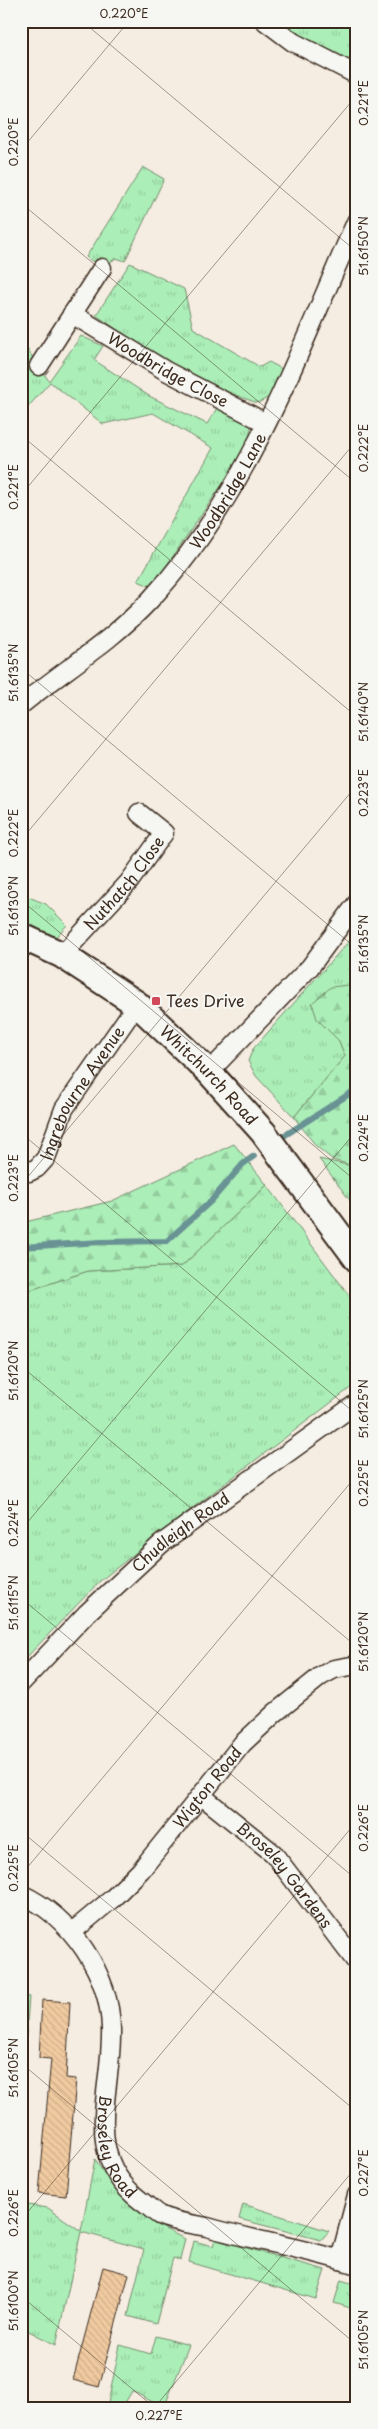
<svg xmlns="http://www.w3.org/2000/svg" width="378" height="2429" viewBox="0 0 378 2429" font-family="'Playpen Sans',sans-serif">
<style>
.grass{fill:url(#grass-tufts);stroke:#738c6b}
.forest{fill:url(#forest-firs);stroke:#738c6b}
.lines{fill:none;stroke-linecap:round;stroke-linejoin:round}
.stream{stroke:#699294;stroke-width:6}
.building{fill:url(#building-back-hatch);stroke:#3b2a1e}
.street-casing{stroke:#3b2a1e;stroke-width:21}
.secondary-casing{stroke:#3b2a1e;stroke-width:29}
.street{stroke:#f6f6f2;stroke-width:18}
.secondary{stroke:#f6f6f2;stroke-width:25}
.ticks{fill:none;stroke:#3b2a1e;stroke-width:1;stroke-opacity:0.45}
.poi-dot{fill:#d1495b;stroke:#f6f6f2;stroke-width:2}
.labels{text-anchor:middle;stroke-width:4;stroke-linejoin:round;paint-order:stroke}
.street-label{font-size:16px;fill:#3b2a1e;stroke:#f6f6f2}
.poi-label{font-size:16px;fill:#3b2a1e;stroke:#f6f6f2;text-anchor:start}
.neatline{fill:none;stroke:#3b2a1e;stroke-width:2}
.ticks-label{font-size:12px;text-anchor:middle;fill:#3b2a1e}
</style>
<defs>
<pattern id="grass-tufts" width="24" height="20" patternUnits="userSpaceOnUse" patternTransform="scale(1.25)"><rect width="24" height="20" fill="#abeeb8"/><path d="M3 7l-1-3M5 7V3M7 7l1-3M15 17l-1-3M17 17v-4M19 17l1-3" fill="none" stroke="#94cc9e"/></pattern>
<pattern id="forest-firs" width="22" height="20" patternUnits="userSpaceOnUse" patternTransform="scale(1.25)"><rect width="22" height="20" fill="#abeeb8"/><path d="M5 1l3.5 6h-7zM16 11l3.5 6h-7z" fill="#94cc9e"/></pattern>
<pattern id="building-back-hatch" width="6" height="6" patternUnits="userSpaceOnUse" patternTransform="scale(1.25)"><rect width="6" height="6" fill="#f0caa0"/><path d="M-1 5l2 2M0 0l6 6M5-1l2 2" fill="none" stroke="#cfae89"/></pattern>
</defs>
<rect width="100%" height="100%" fill="#f5ede2"/>
<filter id="ink" filterUnits="userSpaceOnUse"><feTurbulence type="fractalNoise" baseFrequency=".02" numOctaves="2"/><feDisplacementMap in="SourceGraphic" scale="10" xChannelSelector="R" yChannelSelector="G"/><feConvolveMatrix kernelMatrix="1 2 1 2 8 2 1 2 1" color-interpolation-filters="sRGB"/></filter>
<g filter="url(#ink)">
<path class="grass" d="M 281,21 L 357,21 L 357,65 L 310,42 Z
M 143,167 L 164,179 L 125,261 L 116,258 L 102,268 L 86,257 Z
M 130,263 L 184,289 L 193,328 L 260,367 L 269,362 L 282,369 L 269,397 L 258,403 C 199,384 146,350 96,315 Z
M 81,336 L 103,346 L 94,360 L 149,396 L 207,424 L 217,408 L 251,426 L 249,445 L 152,587 L 138,581 L 213,448 L 153,413 L 103,424 L 50,382 L 21,415 L 21,357 L 27,349 L 49,381 Z
M 21,894 L 46,904 L 67,925 L 55,938 L 21,919 Z
M 357,932 L 357,984 L 317,1019 L 339,1041 L 345,1056 L 294,1117 L 256,1076 L 248,1061 L 253,1049 Z
M 319,1159 L 357,1167 L 357,1210 Z
M 267,1185 L 357,1306 L 357,1383 L 182,1516 L 100,1581 L 21,1663 L 21,1293 L 88,1271 L 182,1266 Z
M 21,1995 L 29,1997 L 26,2036 L 21,2035 Z
M 95,2159 C 119,2199 142,2219 185,2239 L 180,2260 L 173,2258 L 156,2324 L 128,2316 L 144,2249 L 81,2232 L 56,2345 L 21,2327 L 21,2204 L 48,2208 L 81,2231 Z
M 243,2204 L 329,2231 L 321,2240 L 239,2219 Z
M 215,2239 L 325,2270 L 316,2299 L 189,2262 L 194,2241 L 213,2246 Z
M 341,2280 L 357,2285 L 357,2310 L 334,2303 Z
M 156,2336 L 189,2345 L 164,2408 L 132,2391 L 122,2408 L 107,2408 L 120,2345 L 151,2354 Z"/>
<path class="forest" d="M 357,984 L 357,1167 L 333,1160 L 316,1146 L 294,1117 L 345,1056 L 339,1041 L 317,1019 L 312,1003 L 331,987 Z
M 234,1144 L 267,1185 L 182,1266 L 88,1271 L 21,1293 L 21,1223 L 112,1201 Z"/>
<g class="lines">
<path class="stream" d="M 276,1141 L 357,1089
M 21,1247 L 101,1242 L 167,1241 L 211,1201 L 243,1164 L 254,1156"/>
</g>
<path class="building" d="M 42,2000 L 70,2002 L 66,2078 L 76,2079 L 66,2196 L 39,2193 L 51,2059 L 39,2058 Z
M 103,2267 L 129,2274 L 99,2387 L 73,2380 Z"/>
<g class="lines">
<g class="street-casing">
<g id="street">
<path d="M 265,21 L 293,42 L 357,75"/>
<path id="s1" d="M 72,314 L 166,371 L 266,423"/>
<path d="M 39,366 L 102,268"/>
<path id="s2" d="M 21,705 C 64,670 112,641 150,600 C 250,493 298,351 357,220"/>
<path id="s3" d="M 62,955 L 129,882 L 164,833 L 139,813"/>
<path d="M 209,1072 L 310,967 L 357,903"/>
<path id="s4" d="M 21,1172 L 29,1172 L 37,1168 L 46,1158 L 64,1109 L 137,1004"/>
<path id="s5" d="M 21,1683 L 87,1613 L 161,1544 L 357,1403"/>
<path id="s6" d="M 202,1796 L 273,1853 L 357,1963"/>
<path id="s7" d="M 21,1894 C 71,1917 110,1974 111,2029 C 113,2092 80,2155 141,2201 C 147,2205 153,2211 159,2215 C 173,2222 192,2224 207,2227 C 256,2241 308,2249 357,2265"/>
<path id="s8" d="M 72,1932 L 113,1898 L 141,1870 L 242,1744 L 275,1713 L 321,1676 L 334,1669 L 357,1665"/>
<path d="M 340,2260 L 357,2195"/>
</g>
</g>
<g class="secondary-casing">
<g id="secondary">
<path id="s9" d="M 21,936 L 62,955 L 137,1004 L 209,1072 L 263,1132 L 357,1259"/>
</g>
</g>
<use href="#street" class="street"/>
<use href="#secondary" class="secondary"/>
</g>
</g>
<path class="ticks" d="M 82,21 L 357,252M 21,150 L 129,21M 21,203 L 357,484M 21,435 L 357,717M 21,495 L 357,95M 21,668 L 357,949M 21,840 L 357,440M 21,900 L 357,1182M 21,1133 L 357,1415M 21,1185 L 357,785M 21,1366 L 357,1647M 21,1530 L 357,1130M 21,1598 L 357,1880M 21,1831 L 357,2112M 21,1875 L 357,1475M 21,2063 L 357,2345M 21,2220 L 357,1821M 21,2296 L 155,2408M 154,2408 L 357,2166"/>
<rect class="poi-dot" x="151" y="996" width="10" height="10" rx="2.5"/>
<g class="labels">
<g class="street-label">
<text dy="6" stroke="none"><textPath href="#s1" startOffset="111">Woodbridge Close</textPath></text>
<text dy="6" stroke="none"><textPath href="#s2" startOffset="301">Woodbridge Lane</textPath></text>
<text dy="6" stroke="none"><textPath href="#s3" startOffset="95">Nuthatch Close</textPath></text>
<text dy="6" stroke="none"><textPath href="#s9" startOffset="236">Whitchurch Road</textPath></text>
<text dy="6" stroke="none"><textPath href="#s4" startOffset="105">Ingrebourne Avenue</textPath></text>
<text dy="6" stroke="none"><textPath href="#s5" startOffset="220">Chudleigh Road</textPath></text>
<text dy="6" stroke="none"><textPath href="#s8" startOffset="199">Wigton Road</textPath></text>
<text dy="6" stroke="none"><textPath href="#s6" startOffset="115">Broseley Gardens</textPath></text>
<text dy="6" stroke="none"><textPath href="#s7" startOffset="291">Broseley Road</textPath></text>
</g>
<g class="poi-label">
<text x="166" y="1007">Tees Drive</text>
</g>
</g>
<rect width="378" height="2429" fill="none" stroke="#f6f6f2" stroke-width="55"/>
<rect x="28" y="28" width="322" height="2374" class="neatline"/>
<g class="ticks-label">
<text x="124" y="18">0.220°E</text>
<text transform="translate(364 103) rotate(-90)" y="4">0.221°E</text>
<text transform="translate(14 142) rotate(-90)" y="4">0.220°E</text>
<text transform="translate(364 246) rotate(-90)" y="4">51.6150°N</text>
<text transform="translate(364 448) rotate(-90)" y="4">0.222°E</text>
<text transform="translate(14 487) rotate(-90)" y="4">0.221°E</text>
<text transform="translate(14 673) rotate(-90)" y="4">51.6135°N</text>
<text transform="translate(364 712) rotate(-90)" y="4">51.6140°N</text>
<text transform="translate(364 793) rotate(-90)" y="4">0.223°E</text>
<text transform="translate(14 833) rotate(-90)" y="4">0.222°E</text>
<text transform="translate(14 906) rotate(-90)" y="4">51.6130°N</text>
<text transform="translate(364 944) rotate(-90)" y="4">51.6135°N</text>
<text transform="translate(364 1138) rotate(-90)" y="4">0.224°E</text>
<text transform="translate(14 1178) rotate(-90)" y="4">0.223°E</text>
<text transform="translate(14 1371) rotate(-90)" y="4">51.6120°N</text>
<text transform="translate(364 1409) rotate(-90)" y="4">51.6125°N</text>
<text transform="translate(364 1483) rotate(-90)" y="4">0.225°E</text>
<text transform="translate(14 1523) rotate(-90)" y="4">0.224°E</text>
<text transform="translate(14 1603) rotate(-90)" y="4">51.6115°N</text>
<text transform="translate(364 1642) rotate(-90)" y="4">51.6120°N</text>
<text transform="translate(364 1828) rotate(-90)" y="4">0.226°E</text>
<text transform="translate(14 1868) rotate(-90)" y="4">0.225°E</text>
<text transform="translate(14 2068) rotate(-90)" y="4">51.6105°N</text>
<text transform="translate(364 2173) rotate(-90)" y="4">0.227°E</text>
<text transform="translate(14 2213) rotate(-90)" y="4">0.226°E</text>
<text transform="translate(14 2301) rotate(-90)" y="4">51.6100°N</text>
<text transform="translate(364 2340) rotate(-90)" y="4">51.6105°N</text>
<text x="159" y="2420">0.227°E</text>
</g>
</svg>
